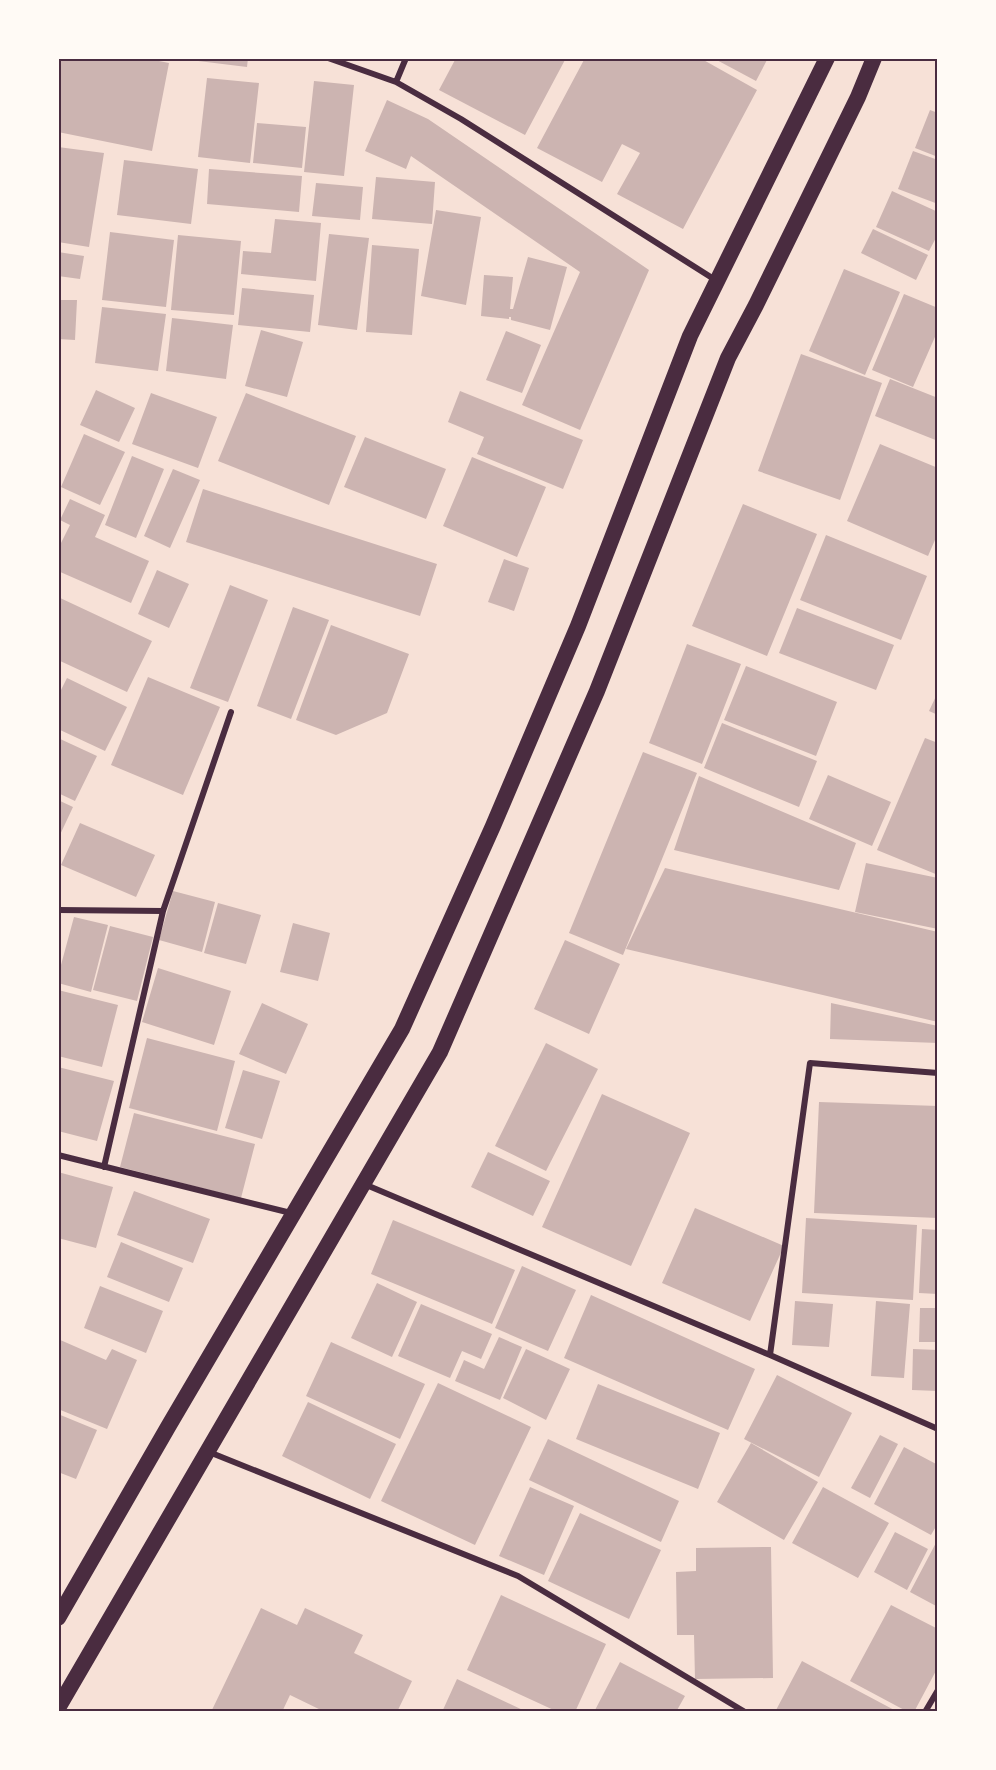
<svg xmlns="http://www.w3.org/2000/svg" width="996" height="1770" viewBox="0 0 996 1770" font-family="'Sofia Sans Condensed',sans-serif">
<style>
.building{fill:#ccb4b1}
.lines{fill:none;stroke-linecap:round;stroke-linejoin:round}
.minor{stroke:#4a2c40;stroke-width:6}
.trunk{stroke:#4a2c40;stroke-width:16}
.neatline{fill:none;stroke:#4a2c40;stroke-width:2}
</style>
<rect width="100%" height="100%" fill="#f7e1d7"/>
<path class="building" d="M 58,58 L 144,58 L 169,63 L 152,151 L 58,132 Z
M 190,58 L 248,58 L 247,67 L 190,60 Z
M 456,58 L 566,58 L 525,135 L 439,90 Z
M 585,58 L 700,58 L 757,90 L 683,229 L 617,194 L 640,153 L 622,144 L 602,182 L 537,148 Z
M 713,58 L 768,58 L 756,81 Z
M 207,78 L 259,83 L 250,163 L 198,157 Z
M 314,81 L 354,85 L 344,176 L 304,172 Z
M 387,100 L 428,119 L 649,270 L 580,430 L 522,405 L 580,272 L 411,156 L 406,169 L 365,151 Z
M 930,110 L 938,113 L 938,157 L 915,148 Z
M 257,123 L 306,127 L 302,168 L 253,163 Z
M 58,147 L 104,153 L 89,247 L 58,242 Z
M 913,151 L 938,160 L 938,204 L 898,189 Z
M 124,160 L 198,169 L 191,224 L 117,215 Z
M 209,169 L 302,176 L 299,212 L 207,204 Z
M 376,177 L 435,182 L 432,224 L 372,219 Z
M 316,183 L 363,187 L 360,220 L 312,216 Z
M 892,191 L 938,212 L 938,234 L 929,251 L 876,227 Z
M 436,210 L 481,217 L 466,305 L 421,296 Z
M 275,219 L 321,223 L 316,281 L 241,274 L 243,251 L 271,253 Z
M 873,229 L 928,255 L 916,280 L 861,253 Z
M 110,232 L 174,240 L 166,307 L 102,300 Z
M 329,234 L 369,238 L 357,330 L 318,325 Z
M 178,235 L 241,241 L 234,315 L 171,310 Z
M 372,245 L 419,249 L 412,335 L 366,332 Z
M 58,252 L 84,256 L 80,279 L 58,276 Z
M 528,257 L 567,267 L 550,330 L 511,320 L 511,317 L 509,317 L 509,319 L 481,316 L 484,275 L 513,277 L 510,309 L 513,309 Z
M 844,269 L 900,292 L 865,375 L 809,351 Z
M 242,288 L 314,295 L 310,332 L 238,325 Z
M 904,294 L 938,308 L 938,330 L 913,387 L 872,370 Z
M 58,300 L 77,300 L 75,340 L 58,339 Z
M 102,307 L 166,314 L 158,371 L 95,363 Z
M 172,318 L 233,325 L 226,379 L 166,371 Z
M 261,330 L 303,342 L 287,397 L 245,386 Z
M 506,331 L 541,345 L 522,393 L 486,380 Z
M 801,354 L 882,383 L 840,500 L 758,471 Z
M 890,379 L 938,398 L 938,441 L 875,416 Z
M 96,390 L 135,408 L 119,442 L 80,425 Z
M 460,391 L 583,440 L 563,489 L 477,454 L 484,437 L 448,422 Z
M 151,393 L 217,417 L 198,468 L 132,444 Z
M 246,393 L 356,436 L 329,505 L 218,461 Z
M 84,434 L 125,452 L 100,505 L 61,487 Z
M 365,437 L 446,469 L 426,519 L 344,487 Z
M 880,444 L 938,468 L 938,533 L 928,556 L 847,521 Z
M 132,456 L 164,469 L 136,538 L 105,525 Z
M 472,457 L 546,487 L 517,557 L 443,526 Z
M 173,469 L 200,480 L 170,548 L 144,536 Z
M 203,489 L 437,564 L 420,616 L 186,542 Z
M 70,499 L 105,515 L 95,537 L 149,561 L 131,603 L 58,571 L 58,549 L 70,525 L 60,520 Z
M 743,504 L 817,534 L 767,656 L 692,626 Z
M 826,535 L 927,576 L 901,640 L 800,600 Z
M 504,559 L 529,568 L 514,611 L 488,602 Z
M 157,570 L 189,584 L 169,628 L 138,614 Z
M 230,585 L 268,600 L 228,702 L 190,688 Z
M 58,597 L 152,641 L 127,692 L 58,660 Z
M 293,607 L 329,620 L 291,719 L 257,706 Z
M 797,608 L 894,645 L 876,690 L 779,653 Z
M 331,625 L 409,654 L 387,713 L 336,735 L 296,720 Z
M 687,644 L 741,664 L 702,764 L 649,743 Z
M 746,666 L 837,702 L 816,756 L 724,720 Z
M 148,677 L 220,707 L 183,795 L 111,765 Z
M 67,678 L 127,707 L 105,751 L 58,729 L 58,696 Z
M 938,692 L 938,715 L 929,711 Z
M 722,723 L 817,761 L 799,807 L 704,768 Z
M 58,738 L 97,756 L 75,801 L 58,793 Z
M 925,738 L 938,743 L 938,875 L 877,850 Z
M 643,752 L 697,773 L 623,955 L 569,933 Z
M 828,775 L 891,802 L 872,846 L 809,819 Z
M 699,776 L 856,843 L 839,890 L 674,850 Z
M 58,800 L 73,807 L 58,839 Z
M 80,823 L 155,855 L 136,897 L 61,865 Z
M 866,863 L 938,878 L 938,929 L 855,912 Z
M 665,868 L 938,932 L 938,1022 L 626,949 Z
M 173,891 L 215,902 L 202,952 L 159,940 Z
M 218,903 L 261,915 L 246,964 L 204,953 Z
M 74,917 L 108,925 L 91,992 L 58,983 L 58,976 Z
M 293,923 L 330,933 L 318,981 L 280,972 Z
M 110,926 L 153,937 L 137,1001 L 93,990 Z
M 565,940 L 620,964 L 589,1034 L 534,1009 Z
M 158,968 L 231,991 L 214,1045 L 142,1022 Z
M 58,990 L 118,1005 L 102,1067 L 58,1056 Z
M 262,1003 L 308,1024 L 286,1074 L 239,1054 Z
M 831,1003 L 938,1026 L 938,1043 L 830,1039 Z
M 147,1038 L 235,1061 L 217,1131 L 129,1108 Z
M 546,1043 L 598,1069 L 546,1171 L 495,1146 Z
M 58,1067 L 114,1081 L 97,1141 L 58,1131 Z
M 243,1070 L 280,1081 L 262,1139 L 225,1128 Z
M 602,1094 L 690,1133 L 631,1266 L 542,1227 Z
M 819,1102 L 938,1106 L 938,1218 L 814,1213 Z
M 134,1113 L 255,1144 L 241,1198 L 120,1167 Z
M 488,1152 L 550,1181 L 533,1216 L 471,1187 Z
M 58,1172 L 113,1187 L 96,1248 L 58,1238 Z
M 134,1191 L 210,1219 L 193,1263 L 117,1235 Z
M 695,1208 L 784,1246 L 750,1321 L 662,1283 Z
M 806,1218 L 917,1225 L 913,1300 L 802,1293 Z
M 393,1220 L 515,1270 L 492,1324 L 371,1274 Z
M 922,1229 L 938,1230 L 938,1294 L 919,1293 Z
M 121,1242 L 183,1268 L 169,1302 L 107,1277 Z
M 522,1266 L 576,1290 L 548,1351 L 495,1328 Z
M 377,1283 L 417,1302 L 392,1357 L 351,1338 Z
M 100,1286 L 163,1311 L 146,1353 L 84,1328 Z
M 591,1295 L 755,1369 L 728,1430 L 564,1358 Z
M 795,1301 L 833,1304 L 829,1347 L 792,1345 Z
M 876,1301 L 910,1304 L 904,1378 L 871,1376 Z
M 421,1304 L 492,1334 L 481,1359 L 462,1351 L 450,1378 L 398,1356 Z
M 920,1308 L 938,1308 L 938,1342 L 919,1342 Z
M 499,1337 L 522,1347 L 500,1400 L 455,1381 L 464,1360 L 484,1369 Z
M 58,1339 L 106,1360 L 112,1349 L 137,1360 L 107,1429 L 58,1409 Z
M 331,1342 L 425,1384 L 400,1439 L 306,1396 Z
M 526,1349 L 570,1369 L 546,1420 L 503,1398 Z
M 913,1349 L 938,1350 L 938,1391 L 912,1390 Z
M 777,1375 L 852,1413 L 819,1477 L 744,1439 Z
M 438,1383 L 531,1427 L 475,1545 L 381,1501 Z
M 598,1384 L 720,1433 L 698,1489 L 576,1439 Z
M 308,1402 L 396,1444 L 370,1499 L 282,1456 Z
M 58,1414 L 97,1430 L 76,1479 L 58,1472 Z
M 880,1435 L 898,1444 L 870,1498 L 851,1488 Z
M 548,1439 L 679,1501 L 661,1542 L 529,1480 Z
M 751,1443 L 818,1482 L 784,1540 L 717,1502 Z
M 904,1447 L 938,1465 L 938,1523 L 931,1535 L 874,1504 Z
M 530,1487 L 574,1506 L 544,1575 L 499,1556 Z
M 823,1487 L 889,1523 L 858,1578 L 792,1543 Z
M 580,1513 L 661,1550 L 629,1619 L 548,1581 Z
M 895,1532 L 928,1549 L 907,1590 L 874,1572 Z
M 938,1539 L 938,1607 L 910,1592 Z
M 771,1547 L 773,1678 L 695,1679 L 694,1635 L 677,1635 L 676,1572 L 696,1571 L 696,1548 Z
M 501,1595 L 606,1644 L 575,1712 L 558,1712 L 467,1670 Z
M 891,1605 L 938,1629 L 938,1667 L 914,1712 L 908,1712 L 850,1681 Z
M 261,1608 L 297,1625 L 305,1608 L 363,1635 L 354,1653 L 412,1681 L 397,1712 L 325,1712 L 290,1695 L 282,1712 L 211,1712 Z
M 802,1661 L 898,1712 L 775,1712 Z
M 620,1662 L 685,1696 L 676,1712 L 594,1712 Z
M 457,1679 L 527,1712 L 442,1712 Z"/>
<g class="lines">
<path class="minor" d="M 328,58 L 396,82 L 461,119 L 717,281
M 396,82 L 406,58
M 58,910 L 163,911
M 58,1155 L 291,1213
M 104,1167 L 163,911 L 231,712
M 364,1184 L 770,1355 L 938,1429
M 770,1355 L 810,1063 L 938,1073
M 209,1452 L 518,1576 L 745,1712
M 925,1712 L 938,1690"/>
<path class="trunk" d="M 58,1618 L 168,1427 L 402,1029 L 493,826 L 578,626 L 690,336 L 827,58
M 58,1708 L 440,1052 L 597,691 L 728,358 L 756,305 L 858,97 L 874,58"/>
</g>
<rect width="996" height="1770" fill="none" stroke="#fffaf5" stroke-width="120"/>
<rect x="60" y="60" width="876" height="1650" class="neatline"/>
</svg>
